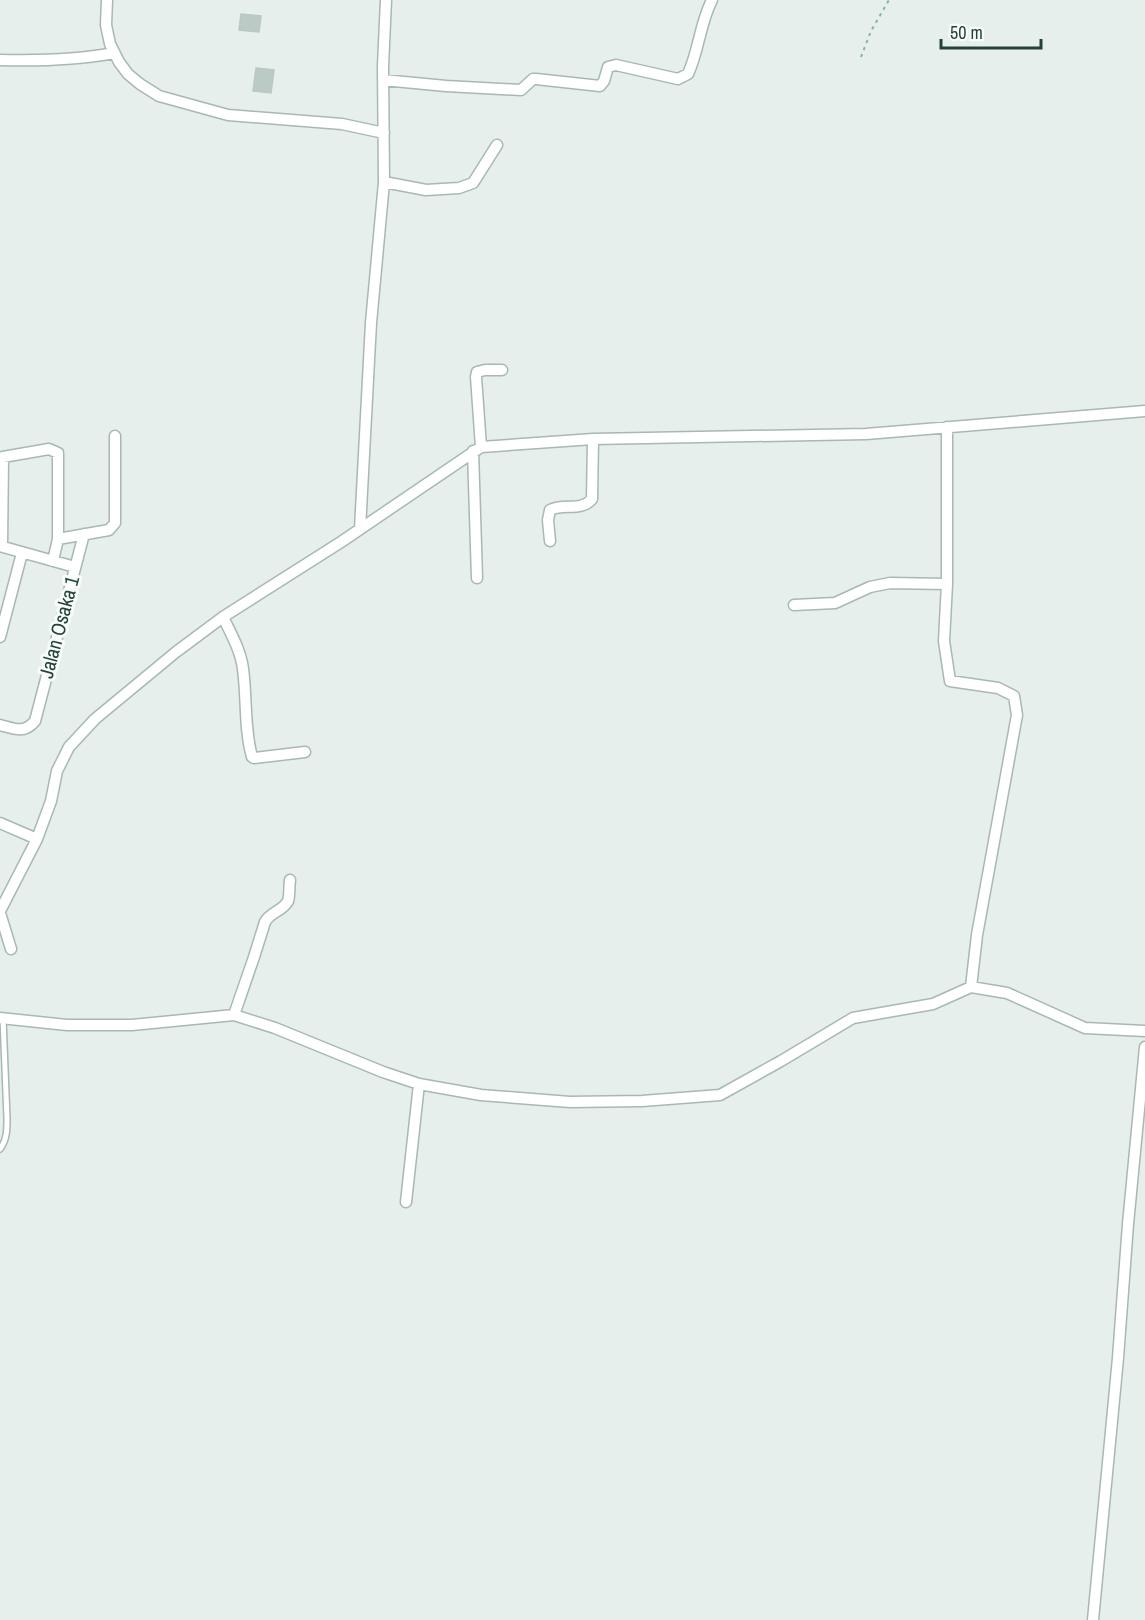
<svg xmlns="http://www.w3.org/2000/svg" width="1145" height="1620" viewBox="0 0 1145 1620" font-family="'Archivo Narrow',sans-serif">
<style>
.building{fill:#bbcac4;stroke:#b8c9c2;stroke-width:1.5}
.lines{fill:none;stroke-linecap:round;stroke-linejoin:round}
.service-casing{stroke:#a8b8b2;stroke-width:8}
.minor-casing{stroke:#a8b8b2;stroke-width:13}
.path{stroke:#86b3a5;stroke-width:2;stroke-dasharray:3 4.5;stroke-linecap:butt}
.service{stroke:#fff;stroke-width:5}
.minor{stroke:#fff;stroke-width:10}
.labels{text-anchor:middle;stroke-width:6;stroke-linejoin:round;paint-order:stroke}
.street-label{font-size:20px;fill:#24423a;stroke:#f7fbf9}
</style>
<rect width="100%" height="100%" fill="#e6efeb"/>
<path class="building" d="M 241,14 L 261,16 L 259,32 L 239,30 Z
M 256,68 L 274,70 L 271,93 L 253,91 Z"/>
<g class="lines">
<g class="service-casing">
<path id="service" d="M 0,1149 C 7,1140 7,1129 7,1119 L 3,1018"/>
</g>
<g class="minor-casing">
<path id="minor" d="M 107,0 L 106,25 L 110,44 L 119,62 L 128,74 L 140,84 L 159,96 L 228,115 L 342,124 L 384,133
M 0,60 C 38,61 76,60 114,53
M 383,80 L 446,86 L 521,90 L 533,79 L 536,79 L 600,86 L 604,81 L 608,67 L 616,65 L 678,79 L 688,74 C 699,50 700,23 712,0
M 384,182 L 426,190 L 459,188 L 473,183 L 497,145
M 947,427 L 947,584 L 944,641 L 950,681 L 998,688 L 1014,696 L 1017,715 L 977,935 L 971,987
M 481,447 L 476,377 L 477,372 L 485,370 L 502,370
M 473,451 L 477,578
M 360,529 L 371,323 L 384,182 L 383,66 L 386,0
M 58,539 L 109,530 L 115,523 L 115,436
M 550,541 L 548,520 L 550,510 C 564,503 581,512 592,499 L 593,439
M 0,546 L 75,567
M 2,546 L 3,457 L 49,449 L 58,453 L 58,539 L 53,561
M 794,605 L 835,603 L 870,587 L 890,583 L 947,584
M 223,617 C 231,634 241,651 243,669 C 247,698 244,728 252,757 L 254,758 L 305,752
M 0,637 L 22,553
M 0,725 C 15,729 24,734 35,721 L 84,534
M 0,823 L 37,839
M 0,911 L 37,839 L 51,801 L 57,771 L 69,747 L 95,719 L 176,652 L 223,617 L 341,542 L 481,447 L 593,439 L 866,434 L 1145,411
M 0,913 L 11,949
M 234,1015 L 254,957 L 265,922 C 270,912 283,911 288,901 C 290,895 289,886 290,880
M 0,1018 L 67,1025 L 132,1025 L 234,1015 L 275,1028 L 383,1072 L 419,1084 L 481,1095 L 570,1102 L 642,1101 L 720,1095 L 781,1061 L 853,1018 L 933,1004 L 971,987 L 1007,993 L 1085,1028 L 1145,1031
M 406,1202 L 419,1084
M 1093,1620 L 1118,1358 L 1128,1224 L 1145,1047"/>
</g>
<path class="path" d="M 861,57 L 871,31 L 889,0"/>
<use href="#service" class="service"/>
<use href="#minor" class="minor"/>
</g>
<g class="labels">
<g class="street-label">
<text transform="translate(59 627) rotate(-75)" y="7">Jalan Osaka 1</text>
</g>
</g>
<path d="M941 39v9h100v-9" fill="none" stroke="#24423a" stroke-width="3"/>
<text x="950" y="39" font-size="18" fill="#24423a" stroke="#f7fbf9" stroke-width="4.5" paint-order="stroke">50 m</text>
</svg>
